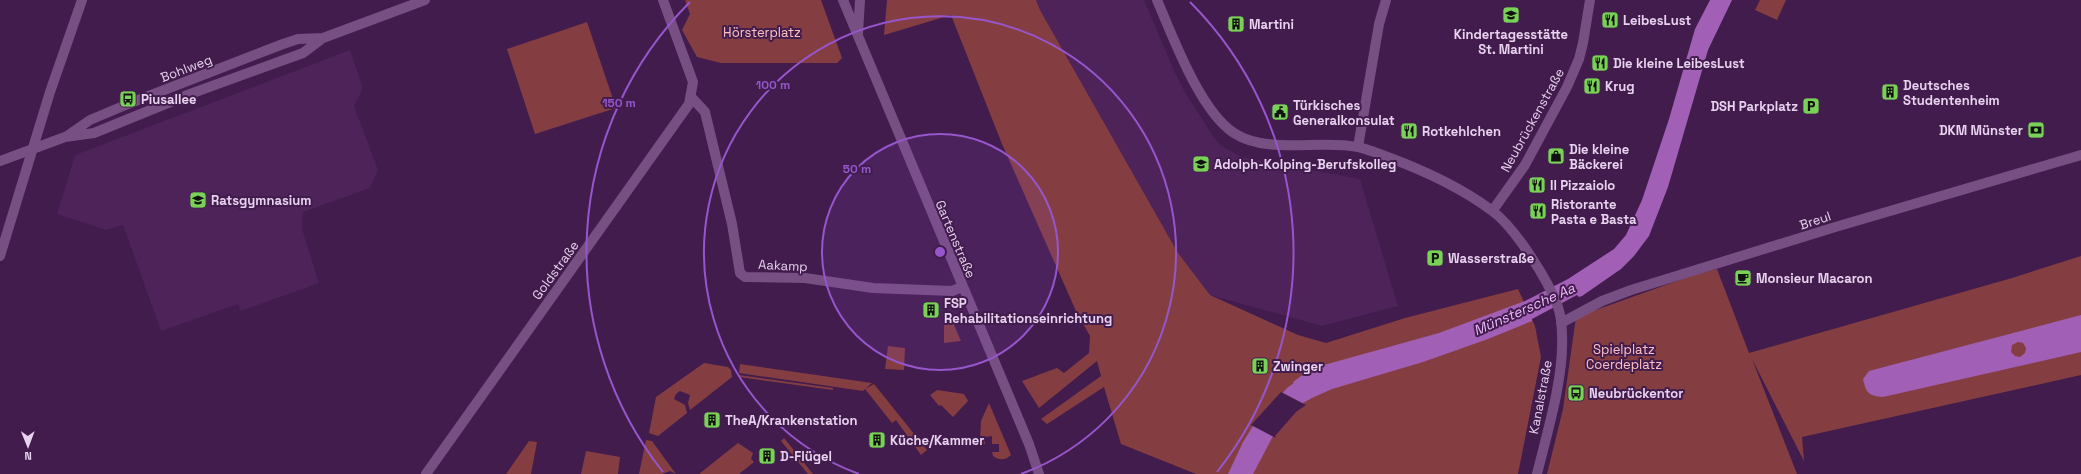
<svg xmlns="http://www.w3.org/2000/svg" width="2081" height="474" viewBox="0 0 2081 474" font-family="'Space Grotesk',sans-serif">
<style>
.built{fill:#4d2359}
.green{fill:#843e42}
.water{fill:#a25fb6;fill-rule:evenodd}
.pier{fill:#411c4c}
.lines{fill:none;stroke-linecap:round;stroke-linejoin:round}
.street{stroke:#774f83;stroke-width:10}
.secondary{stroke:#774f83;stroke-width:10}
.ring{fill:none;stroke:#9656cb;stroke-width:2}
.labels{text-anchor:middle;stroke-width:4;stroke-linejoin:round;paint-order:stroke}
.poi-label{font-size:13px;font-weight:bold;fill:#e8d2ef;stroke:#411c4c;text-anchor:start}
.park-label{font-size:13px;fill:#fec1c2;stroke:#411c4c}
.street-label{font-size:13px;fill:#e8d2ef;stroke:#411c4c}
.water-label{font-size:14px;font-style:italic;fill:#eebbfe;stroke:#411c4c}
.centre{fill:#9656cb;stroke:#411c4c;stroke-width:2}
.ring-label{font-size:12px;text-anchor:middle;font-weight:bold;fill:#9656cb;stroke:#411c4c;stroke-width:4;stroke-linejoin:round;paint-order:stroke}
</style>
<rect width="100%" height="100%" fill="#411c4c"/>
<path class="built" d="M 1036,0 L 1144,0 L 1176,75 L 1186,94 L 1215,139 L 1221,146 L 1242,157 L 1360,179 L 1398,306 L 1322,326 L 1210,295 L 1178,253 L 1040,10 Z
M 350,50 L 363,88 L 354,106 L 378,170 L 370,188 L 303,212 L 302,229 L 319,283 L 241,311 L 238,304 L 161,331 L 123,225 L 106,230 L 57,214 L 75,155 Z"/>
<path class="green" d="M 685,0 L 821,0 L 842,58 L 837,63 L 721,63 L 697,57 L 682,30 L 690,14 Z
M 887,0 L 1036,0 L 1040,10 L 1178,253 L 1210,295 L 1298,335 L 1326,343 L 1405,318 L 1518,289 L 1535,326 L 1541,357 L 1518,474 L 1196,474 L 1121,444 L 1104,387 L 1047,424 L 1041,419 L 1101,376 L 1097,361 L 1039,408 L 1022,381 L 1057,368 L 1064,373 L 1089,353 L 1090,336 L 1076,311 L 1002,144 L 951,15 L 884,35 Z
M 1760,0 L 1786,0 L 1777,20 L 1755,10 Z
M 587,22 L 616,108 L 535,134 L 507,49 Z
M 2081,256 L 2081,375 L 1802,437 L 1804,461 L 1752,359 L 1797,474 L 1547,474 L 1563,409 L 1576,317 L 1694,275 L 1717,269 L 1749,353 L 2012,278 Z
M 951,318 L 961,341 L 944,343 L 944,321 Z
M 888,346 L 905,348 L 904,370 L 885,369 Z
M 704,363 L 728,367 L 731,370 L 732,377 L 690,410 L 688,403 L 690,395 L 680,391 L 676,394 L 674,399 L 685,405 L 687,413 L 658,436 L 649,433 L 656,397 Z
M 740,364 L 872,383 L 865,389 L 874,384 L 927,450 L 921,455 L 896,420 L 892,423 L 865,389 L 863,391 L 739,373 Z
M 739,375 L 833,388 L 833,390 L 739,377 Z
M 937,390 L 964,394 L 968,401 L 953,417 L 941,405 L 939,406 L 930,395 Z
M 989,403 L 1011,455 C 1006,460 999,461 993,456 L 992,452 L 999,452 L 999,444 L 992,444 L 992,436 L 985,437 L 985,444 L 980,444 L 981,421 Z
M 784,438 L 813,474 L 808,474 L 781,441 Z
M 646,440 L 652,441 L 676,474 L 670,471 L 662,474 L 639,474 Z
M 529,441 L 537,442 L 531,474 L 506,474 Z
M 738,443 L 753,453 L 751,459 L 754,462 L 739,474 L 699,474 Z
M 586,451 L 620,457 L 618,474 L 581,474 Z"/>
<path class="water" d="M 1710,0 L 1732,0 L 1708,50 L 1668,187 L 1649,236 L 1634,256 L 1621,269 L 1582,296 L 1579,297 L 1577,295 L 1532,319 L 1532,321 L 1488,339 L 1423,362 L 1332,389 L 1312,398 L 1303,403 L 1273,436 L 1253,474 L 1228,474 L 1243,442 L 1253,426 L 1287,388 L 1294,383 L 1293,382 L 1308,371 L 1324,365 L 1439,333 L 1525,301 L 1568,279 L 1614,249 L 1626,235 L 1642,200 L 1669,119 L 1695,29 Z
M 2081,315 L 2081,352 L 1883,397 C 1868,396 1866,392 1863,379 L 1869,371 ZM 2018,342 L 2023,343 L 2026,348 L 2025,353 L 2020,357 L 2015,356 L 2011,352 L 2012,345 Z"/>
<path class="pier" d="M 1281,392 L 1306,405 L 1296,412 L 1275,436 L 1276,438 L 1251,425 Z"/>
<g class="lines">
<path class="street" d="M 1157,0 C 1173,37 1200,111 1234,133 C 1268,155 1320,139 1358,147 C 1367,149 1377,153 1385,156 C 1423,170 1459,186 1491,210 C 1515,227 1548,280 1558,307 C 1561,316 1562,327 1562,336 C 1564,378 1547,433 1537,474
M 692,98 L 705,112 L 732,224 L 740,273 L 745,277 L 805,278 L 873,288 L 952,291 L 962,287
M 67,136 L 90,120 L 128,104 L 283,44 L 298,39 L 323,38
M 1358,147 L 1379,24 L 1386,0
M 0,161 L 65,137 L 94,133 L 190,94 L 303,53 L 323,38 L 425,0
M 1493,210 L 1525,165 L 1567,87 L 1579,59 L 1583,43 L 1590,0
M 0,256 L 50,92 L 82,0
M 1561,323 L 1602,301 L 1631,290 L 1832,228 L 2081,155
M 426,474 L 689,104 L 693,82 L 663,0"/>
<path class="secondary" d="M 843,0 L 1029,444 L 1039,474
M 858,34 L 860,0"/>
</g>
<circle cx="940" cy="252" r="118" fill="#9656cb" fill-opacity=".12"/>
<g class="ring">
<circle cx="940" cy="252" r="118"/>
<path d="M859 474A236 236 0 1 1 1021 474"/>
<path d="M663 472A354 354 0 0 1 690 2M1190 2A354 354 0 0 1 1217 472"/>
</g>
<defs>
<g id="school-square" transform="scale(0.9)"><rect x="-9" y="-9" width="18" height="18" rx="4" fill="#79d157" stroke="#411c4c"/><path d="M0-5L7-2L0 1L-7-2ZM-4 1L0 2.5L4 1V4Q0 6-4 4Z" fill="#111"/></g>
<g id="restaurant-square" transform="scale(0.9)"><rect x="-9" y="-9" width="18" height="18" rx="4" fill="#79d157" stroke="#411c4c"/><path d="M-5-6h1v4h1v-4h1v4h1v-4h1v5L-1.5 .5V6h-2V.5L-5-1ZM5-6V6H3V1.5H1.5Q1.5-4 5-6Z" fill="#111"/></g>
<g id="building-square" transform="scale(0.9)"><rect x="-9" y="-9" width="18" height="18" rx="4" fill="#79d157" stroke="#411c4c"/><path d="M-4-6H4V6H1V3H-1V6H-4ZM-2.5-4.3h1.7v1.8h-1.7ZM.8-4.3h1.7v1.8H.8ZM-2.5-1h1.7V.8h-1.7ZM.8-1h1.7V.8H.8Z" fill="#111"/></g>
<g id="bus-square" transform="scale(0.9)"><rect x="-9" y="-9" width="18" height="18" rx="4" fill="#79d157" stroke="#411c4c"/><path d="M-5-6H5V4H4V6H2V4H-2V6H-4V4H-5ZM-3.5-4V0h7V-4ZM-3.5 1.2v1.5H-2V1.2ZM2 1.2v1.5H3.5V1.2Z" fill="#111"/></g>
<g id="parking-square" transform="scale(0.9)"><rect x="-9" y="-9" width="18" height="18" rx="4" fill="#79d157" stroke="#411c4c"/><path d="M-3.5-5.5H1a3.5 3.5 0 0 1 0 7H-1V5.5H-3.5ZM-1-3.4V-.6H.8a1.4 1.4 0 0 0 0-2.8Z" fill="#111"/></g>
<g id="civic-square" transform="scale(0.9)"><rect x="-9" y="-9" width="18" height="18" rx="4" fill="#79d157" stroke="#411c4c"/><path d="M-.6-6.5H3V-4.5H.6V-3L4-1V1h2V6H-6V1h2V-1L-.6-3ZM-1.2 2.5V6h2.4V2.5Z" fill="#111"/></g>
<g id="bank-square" transform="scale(0.9)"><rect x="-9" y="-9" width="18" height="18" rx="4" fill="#79d157" stroke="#411c4c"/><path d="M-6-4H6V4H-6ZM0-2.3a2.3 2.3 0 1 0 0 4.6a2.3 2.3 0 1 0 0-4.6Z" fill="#111"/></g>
<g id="shop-square" transform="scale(0.9)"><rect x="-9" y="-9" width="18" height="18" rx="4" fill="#79d157" stroke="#411c4c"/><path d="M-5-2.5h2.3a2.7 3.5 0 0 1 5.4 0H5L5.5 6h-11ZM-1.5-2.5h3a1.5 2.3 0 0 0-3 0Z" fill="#111"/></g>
<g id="cafe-square" transform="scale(0.9)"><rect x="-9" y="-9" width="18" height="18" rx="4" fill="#79d157" stroke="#411c4c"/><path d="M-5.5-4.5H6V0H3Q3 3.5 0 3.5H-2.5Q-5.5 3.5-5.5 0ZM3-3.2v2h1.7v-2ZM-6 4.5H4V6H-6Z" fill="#111"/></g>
</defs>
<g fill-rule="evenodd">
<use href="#school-square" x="1511" y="15"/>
<use href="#restaurant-square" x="1610" y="20"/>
<use href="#building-square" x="1236" y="24"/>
<use href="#restaurant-square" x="1600" y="63"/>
<use href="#restaurant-square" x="1592" y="86"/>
<use href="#building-square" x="1890" y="92"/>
<use href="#bus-square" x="128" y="99"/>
<use href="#parking-square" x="1811" y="106"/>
<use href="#civic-square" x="1280" y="112"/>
<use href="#bank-square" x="2036" y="130"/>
<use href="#restaurant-square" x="1409" y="131"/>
<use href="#shop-square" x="1556" y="156"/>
<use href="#school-square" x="1201" y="164"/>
<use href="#restaurant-square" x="1537" y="185"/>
<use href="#school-square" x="198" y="200"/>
<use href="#restaurant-square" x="1538" y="211"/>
<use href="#parking-square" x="1435" y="258"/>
<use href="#cafe-square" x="1743" y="278"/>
<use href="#building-square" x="931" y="310"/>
<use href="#building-square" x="1260" y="366"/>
<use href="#bus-square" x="1576" y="393"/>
<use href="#building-square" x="712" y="420"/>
<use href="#building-square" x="877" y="440"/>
<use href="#building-square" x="767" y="456"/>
</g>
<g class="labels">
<g class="poi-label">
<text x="1623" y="25">LeibesLust</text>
<text x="1249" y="29">Martini</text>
<text x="1511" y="39" text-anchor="middle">Kindertagesstätte<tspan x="1511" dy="15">St. Martini</tspan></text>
<text x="1613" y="68">Die kleine LeibesLust</text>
<text x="1903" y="90">Deutsches<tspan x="1903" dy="15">Studentenheim</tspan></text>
<text x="1605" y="91">Krug</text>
<text x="141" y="104">Piusallee</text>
<text x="1293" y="110">Türkisches<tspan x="1293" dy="15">Generalkonsulat</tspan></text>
<text x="1798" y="111" text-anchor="end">DSH Parkplatz</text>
<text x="2023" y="135" text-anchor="end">DKM Münster</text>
<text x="1422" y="136">Rotkehlchen</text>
<text x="1569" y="154">Die kleine<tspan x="1569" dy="15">Bäckerei</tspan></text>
<text x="1214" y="169">Adolph-Kolping-Berufskolleg</text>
<text x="1550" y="190">Il Pizzaiolo</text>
<text x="211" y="205">Ratsgymnasium</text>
<text x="1551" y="209">Ristorante<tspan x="1551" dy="15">Pasta e Basta</tspan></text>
<text x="1448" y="263">Wasserstraße</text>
<text x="1756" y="283">Monsieur Macaron</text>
<text x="944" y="308">FSP<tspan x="944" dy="15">Rehabilitationseinrichtung</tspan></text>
<text x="1273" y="371">Zwinger</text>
<text x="1589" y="398">Neubrückentor</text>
<text x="725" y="425">TheA/Krankenstation</text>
<text x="890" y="445">Küche/Kammer</text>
<text x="780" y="461">D-Flügel</text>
</g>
<g class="park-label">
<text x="762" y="37">Hörsterplatz</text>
<text x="1624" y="354">Spielplatz<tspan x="1624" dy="15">Coerdeplatz</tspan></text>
</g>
<g class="street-label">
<text transform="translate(186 68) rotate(-21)" y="5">Bohlweg</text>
<text transform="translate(1532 120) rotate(-61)" y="5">Neubrückenstraße</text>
<text transform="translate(1815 220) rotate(-18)" y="5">Breul</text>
<text transform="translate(956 239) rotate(67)" y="5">Gartenstraße</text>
<text transform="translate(783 265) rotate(3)" y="5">Aakamp</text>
<text transform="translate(555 270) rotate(-54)" y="5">Goldstraße</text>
<text transform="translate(1540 397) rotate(-79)" y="5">Kanalstraße</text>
</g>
<g class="water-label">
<text transform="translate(1524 309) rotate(-24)" y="5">Münstersche Aa</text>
</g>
</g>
<circle cx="940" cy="252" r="6" class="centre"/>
<g class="ring-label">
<text x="773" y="89">100 m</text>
<text x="619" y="107">150 m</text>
<text x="857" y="173">50 m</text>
</g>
<g transform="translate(28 446) rotate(179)" stroke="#411c4c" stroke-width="3" paint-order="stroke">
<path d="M0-3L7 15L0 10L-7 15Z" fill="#e8d2ef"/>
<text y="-6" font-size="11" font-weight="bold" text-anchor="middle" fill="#e8d2ef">N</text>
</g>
</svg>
